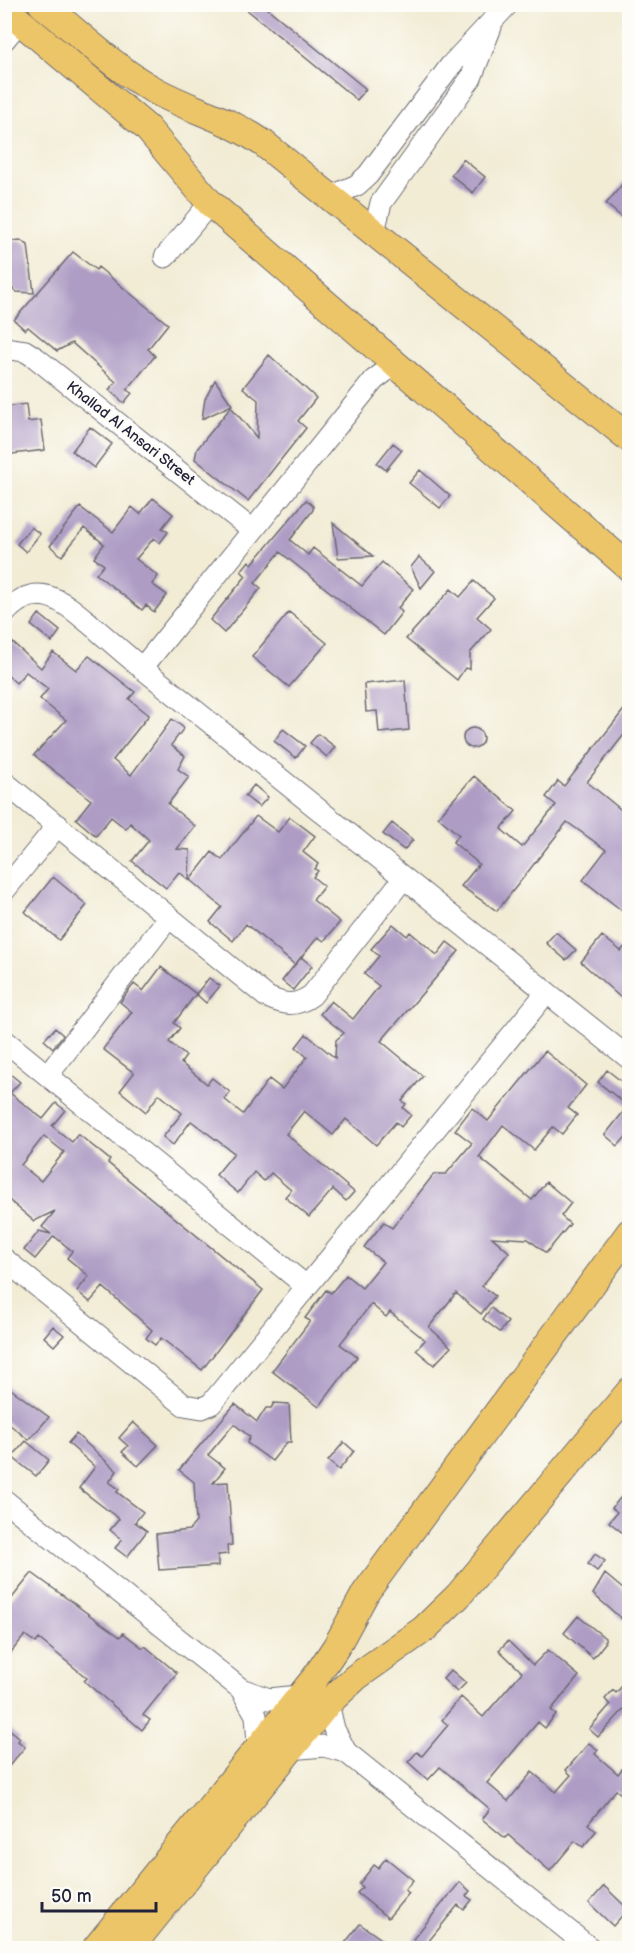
<svg xmlns="http://www.w3.org/2000/svg" width="634" height="1953" viewBox="0 0 634 1953" font-family="'Balsamiq Sans',sans-serif">
<style>
.building{fill:#ae9cc5;fill-rule:evenodd}
.lines{fill:none;stroke-linecap:round;stroke-linejoin:round}
.minor-casing{stroke:#6b6971;stroke-width:23}
.major-casing{stroke:#6b6971;stroke-width:29}
.minor{stroke:#fff;stroke-width:21}
.major{stroke:#edc569;stroke-width:27}
.labels{text-anchor:middle;stroke-width:5;stroke-linejoin:round;paint-order:stroke}
.street-label{font-size:15px;fill:#22223b;stroke:#fdfcf7}
</style>
<rect width="100%" height="100%" fill="#fdfcf7"/>
<filter id="ink" filterUnits="userSpaceOnUse"><feTurbulence type="fractalNoise" baseFrequency=".0167" numOctaves="2"/><feDisplacementMap in="SourceGraphic" scale="12" xChannelSelector="R" yChannelSelector="G"/><feConvolveMatrix kernelMatrix="1 2 1 2 8 2 1 2 1" color-interpolation-filters="sRGB"/></filter>
<filter id="wash" filterUnits="userSpaceOnUse"><feTurbulence type="fractalNoise" baseFrequency=".008" numOctaves="4" result="noise"/><feDisplacementMap in="SourceGraphic" scale="24" xChannelSelector="R" yChannelSelector="G"/><feGaussianBlur stdDeviation="1.35" result="paint"/><feColorMatrix in="noise" values="0 0 0 0 0 0 0 0 0 0 0 0 0 0 0 0 0 1.4 0 .05"/><feComposite in="paint" operator="in"/></filter>
<g filter="url(#wash)">
<rect width="100%" height="100%" fill="#f2ecd5"/>
<g id="blocks">
<path class="building" d="M 240,4 L 262,4 L 366,89 L 357,100 Z
M 463,159 L 485,177 L 473,193 L 451,175 Z
M 630,175 L 630,224 L 606,204 Z
M 20,240 L 28,245 L 34,293 L 17,292 L 4,282 L 4,242 Z
M 73,252 L 96,270 L 98,267 L 168,324 L 148,349 L 155,356 L 127,390 L 132,393 L 124,403 L 109,390 L 116,382 L 72,343 L 57,351 L 28,327 L 25,330 L 14,320 Z
M 269,355 L 316,398 L 298,421 L 306,428 L 248,501 L 195,459 L 197,449 L 231,407 L 257,438 L 258,400 L 243,388 Z
M 215,380 L 232,405 L 202,419 L 205,399 Z
M 26,404 L 28,422 L 41,420 L 45,450 L 4,455 L 4,407 Z
M 90,427 L 112,444 L 94,468 L 72,451 Z
M 393,443 L 402,450 L 386,470 L 377,463 Z
M 420,470 L 450,496 L 440,508 L 409,483 Z
M 153,498 L 173,514 L 162,528 L 168,532 L 160,543 L 154,538 L 136,559 L 158,576 L 152,584 L 167,595 L 154,612 L 146,605 L 142,610 L 96,574 L 104,565 L 94,558 L 104,544 L 84,528 L 62,556 L 50,546 L 80,507 L 113,532 L 132,507 L 140,514 Z
M 306,500 L 313,506 L 313,510 L 290,540 L 308,555 L 313,548 L 362,586 L 382,562 L 413,589 L 398,608 L 402,612 L 384,635 L 280,552 L 255,583 L 261,588 L 224,633 L 210,620 L 246,576 L 241,571 L 249,561 L 252,564 Z
M 333,523 L 373,556 L 338,558 Z
M 31,527 L 40,534 L 26,552 L 17,544 Z
M 419,557 L 435,571 L 421,588 L 411,567 Z
M 474,581 L 494,598 L 477,617 L 491,629 L 470,653 L 470,669 L 465,668 L 457,680 L 406,639 L 451,589 L 460,597 Z
M 289,612 L 327,643 L 289,687 L 252,657 Z
M 39,614 L 60,631 L 52,642 L 31,625 Z
M 12,642 L 41,668 L 53,652 L 76,670 L 89,656 L 135,692 L 129,699 L 149,715 L 113,760 L 131,775 L 172,719 L 184,728 L 171,745 L 185,756 L 178,769 L 189,777 L 168,804 L 195,826 L 177,849 L 190,850 L 189,880 L 179,872 L 166,888 L 132,861 L 149,840 L 130,823 L 126,829 L 111,817 L 96,836 L 76,819 L 91,800 L 34,755 L 66,720 L 40,699 L 48,689 L 26,672 L 16,683 L 4,672 L 4,651 Z
M 405,680 L 409,730 L 379,733 L 377,711 L 366,712 L 364,684 Z
M 630,702 L 630,727 L 587,782 L 630,817 L 630,917 L 583,880 L 606,850 L 567,822 L 497,911 L 461,886 L 479,864 L 453,842 L 459,835 L 438,817 L 474,776 L 516,811 L 501,829 L 522,847 L 556,805 L 546,797 L 558,781 L 564,786 Z
M463 738a10 10 0 1 1 20 0a10 10 0 1 1-20 0Z
M 283,729 L 305,746 L 296,758 L 274,741 Z
M 318,734 L 335,747 L 327,757 L 310,743 Z
M 254,785 L 268,797 L 259,807 L 245,796 Z
M 256,816 L 278,832 L 290,817 L 315,836 L 303,852 L 318,864 L 315,869 L 318,871 L 313,877 L 324,886 L 313,900 L 340,922 L 324,941 L 318,937 L 295,965 L 246,924 L 233,941 L 210,922 L 222,907 L 190,880 L 212,852 L 222,860 Z
M 392,823 L 413,840 L 404,850 L 383,834 Z
M 53,877 L 87,905 L 59,940 L 25,912 Z
M 393,924 L 407,936 L 410,932 L 437,955 L 447,942 L 459,951 L 381,1041 L 423,1076 L 402,1101 L 406,1104 L 403,1108 L 411,1115 L 401,1127 L 396,1122 L 376,1145 L 346,1119 L 333,1135 L 304,1111 L 286,1134 L 354,1192 L 346,1201 L 333,1189 L 309,1217 L 285,1197 L 291,1190 L 271,1173 L 264,1181 L 254,1172 L 238,1193 L 216,1175 L 234,1153 L 191,1121 L 173,1145 L 163,1137 L 182,1113 L 159,1094 L 146,1112 L 120,1091 L 134,1073 L 103,1049 L 132,1012 L 120,1002 L 134,984 L 143,991 L 161,967 L 196,994 L 174,1023 L 180,1028 L 169,1042 L 186,1056 L 181,1063 L 207,1084 L 212,1078 L 230,1092 L 224,1099 L 243,1114 L 269,1079 L 282,1089 L 307,1057 L 296,1047 L 306,1034 L 335,1058 L 336,1040 L 344,1033 L 320,1014 L 331,1001 L 353,1019 L 379,986 L 364,974 L 379,956 L 371,949 Z
M 556,932 L 576,950 L 566,960 L 546,943 Z
M 602,936 L 621,951 L 630,941 L 630,988 L 621,998 L 581,962 Z
M 301,957 L 312,966 L 293,990 L 282,981 Z
M 209,978 L 220,986 L 206,1003 L 196,994 Z
M 55,1028 L 63,1035 L 53,1048 L 44,1040 Z
M 545,1051 L 586,1085 L 568,1108 L 577,1115 L 562,1134 L 553,1127 L 534,1150 L 503,1125 L 479,1157 L 532,1200 L 546,1182 L 571,1203 L 561,1216 L 570,1224 L 546,1253 L 528,1239 L 492,1237 L 509,1252 L 482,1286 L 495,1296 L 481,1314 L 456,1293 L 429,1327 L 451,1347 L 434,1365 L 416,1350 L 425,1340 L 390,1312 L 386,1317 L 371,1304 L 340,1344 L 357,1357 L 319,1407 L 272,1371 L 310,1321 L 305,1318 L 326,1290 L 331,1293 L 346,1275 L 362,1288 L 383,1262 L 364,1247 L 384,1222 L 392,1228 L 434,1174 L 446,1174 L 472,1143 L 455,1130 L 472,1108 L 488,1121 Z
M 4,1069 L 20,1082 L 10,1093 L 43,1119 L 56,1103 L 65,1110 L 52,1126 L 72,1142 L 78,1134 L 110,1160 L 108,1163 L 263,1290 L 202,1370 L 161,1338 L 155,1345 L 146,1338 L 152,1330 L 103,1287 L 90,1302 L 77,1291 L 89,1276 L 67,1258 L 72,1251 L 54,1236 L 35,1259 L 24,1250 L 39,1231 L 51,1234 L 42,1227 L 55,1211 L 34,1221 L 4,1196 ZM 44,1136 L 64,1152 L 41,1181 L 21,1165 Z
M 607,1070 L 630,1088 L 630,1132 L 618,1146 L 605,1135 L 628,1106 L 598,1082 Z
M 491,1308 L 508,1322 L 500,1332 L 483,1319 Z
M 53,1326 L 64,1335 L 54,1346 L 44,1337 Z
M 4,1384 L 49,1417 L 29,1440 L 4,1420 Z
M 274,1403 L 289,1404 L 291,1442 L 287,1442 L 272,1461 L 247,1443 L 250,1437 L 234,1424 L 208,1455 L 225,1468 L 213,1483 L 228,1482 L 232,1545 L 227,1546 L 228,1554 L 218,1555 L 218,1566 L 159,1570 L 156,1534 L 189,1530 L 196,1522 L 194,1482 L 179,1470 L 235,1404 L 257,1422 L 266,1408 L 271,1408 Z
M 133,1422 L 158,1445 L 138,1466 L 122,1452 L 128,1446 L 119,1438 Z
M 76,1434 L 117,1471 L 109,1482 L 119,1489 L 117,1492 L 143,1512 L 135,1522 L 147,1531 L 127,1557 L 115,1548 L 122,1540 L 110,1530 L 119,1519 L 79,1488 L 95,1467 L 68,1443 Z
M 26,1441 L 49,1460 L 36,1476 L 12,1457 Z
M 344,1442 L 354,1451 L 339,1470 L 328,1461 Z
M 621,1497 L 626,1501 L 630,1497 L 630,1525 L 623,1533 L 609,1522 L 617,1512 L 612,1508 Z
M 595,1554 L 605,1561 L 597,1571 L 588,1564 Z
M 32,1573 L 120,1637 L 123,1633 L 143,1648 L 145,1646 L 177,1673 L 143,1715 L 150,1720 L 142,1730 L 84,1681 L 87,1678 L 39,1639 L 36,1643 L 25,1635 L 4,1661 L 4,1608 Z
M 605,1574 L 630,1595 L 630,1612 L 623,1620 L 593,1594 Z
M 578,1616 L 605,1638 L 605,1643 L 593,1658 L 564,1633 Z
M 508,1641 L 533,1665 L 548,1650 L 579,1676 L 551,1710 L 556,1714 L 545,1728 L 538,1722 L 487,1783 L 508,1801 L 532,1772 L 556,1792 L 571,1775 L 566,1770 L 589,1743 L 598,1750 L 595,1754 L 618,1774 L 622,1769 L 630,1775 L 630,1801 L 616,1790 L 588,1824 L 596,1831 L 583,1847 L 575,1841 L 550,1871 L 508,1835 L 505,1838 L 482,1819 L 490,1809 L 440,1767 L 428,1780 L 408,1762 L 417,1752 L 422,1756 L 448,1725 L 442,1720 L 461,1697 L 483,1717 L 522,1672 L 499,1650 Z
M 451,1670 L 466,1683 L 457,1692 L 443,1679 Z
M 630,1677 L 630,1703 L 598,1737 L 589,1729 L 610,1705 L 605,1699 L 613,1690 L 616,1693 Z
M 4,1725 L 20,1738 L 18,1741 L 25,1747 L 4,1772 Z
M 386,1858 L 413,1880 L 405,1890 L 409,1893 L 388,1918 L 357,1893 L 363,1887 L 359,1884 L 374,1865 L 378,1868 Z
M 460,1882 L 470,1891 L 466,1896 L 472,1900 L 464,1910 L 458,1905 L 424,1947 L 413,1939 Z
M 604,1886 L 628,1909 L 613,1926 L 589,1903 Z
M 360,1924 L 394,1948 L 341,1948 Z"/>
</g>
</g>
<g filter="url(#ink)">
<use href="#blocks" fill-opacity="0" stroke="#6b6971" stroke-width="1.5"/>
<g class="lines">
<g class="minor-casing">
<path id="minor" d="M 4,40 L 20,21
M 330,197 L 357,185 L 368,175 L 451,65 L 508,4
M 374,232 L 381,203 L 471,78 L 491,27
M 165,257 L 210,203
M 4,348 L 25,351 L 36,358 L 252,530
M 4,614 C 38,576 65,603 95,628 C 110,641 126,655 142,668 L 630,1059
M 142,668 L 374,380 L 395,364
M 4,782 L 267,997 C 285,1005 296,1007 312,995 L 403,879
M 4,891 L 58,825
M 4,1040 L 306,1286
M 48,1075 L 169,917
M 4,1259 L 184,1405 L 202,1408 L 211,1404 L 546,993
M 4,1500 L 241,1689 L 269,1699 L 299,1696
M 241,1689 L 256,1715 L 258,1745
M 328,1703 L 334,1729 L 346,1752
M 290,1749 L 324,1746 L 346,1752 L 590,1948"/>
</g>
<g class="major-casing">
<path id="major" d="M 42,4 C 79,33 115,69 156,91 C 193,111 227,118 263,143 L 630,439
M 4,8 L 147,128 L 210,203 L 630,568
M 96,1948 L 315,1678 L 336,1647 L 366,1592 L 630,1232
M 130,1948 L 328,1703 L 356,1677 L 424,1629 L 458,1596 L 630,1391"/>
</g>
<use href="#minor" class="minor"/>
<use href="#major" class="major"/>
</g>
</g>
<g class="labels">
<g class="street-label">
<text transform="translate(131 433) rotate(38)" y="5">Khallad Al Ansari Street</text>
</g>
</g>
<rect width="634" height="1953" fill="none" stroke="#fdfcf7" stroke-width="24"/>
<path d="M42 1902v9h114v-9" fill="none" stroke="#22223b" stroke-width="3"/>
<text x="51" y="1902" font-size="18" fill="#22223b" stroke="#fdfcf7" stroke-width="4.5" paint-order="stroke">50 m</text>
</svg>
